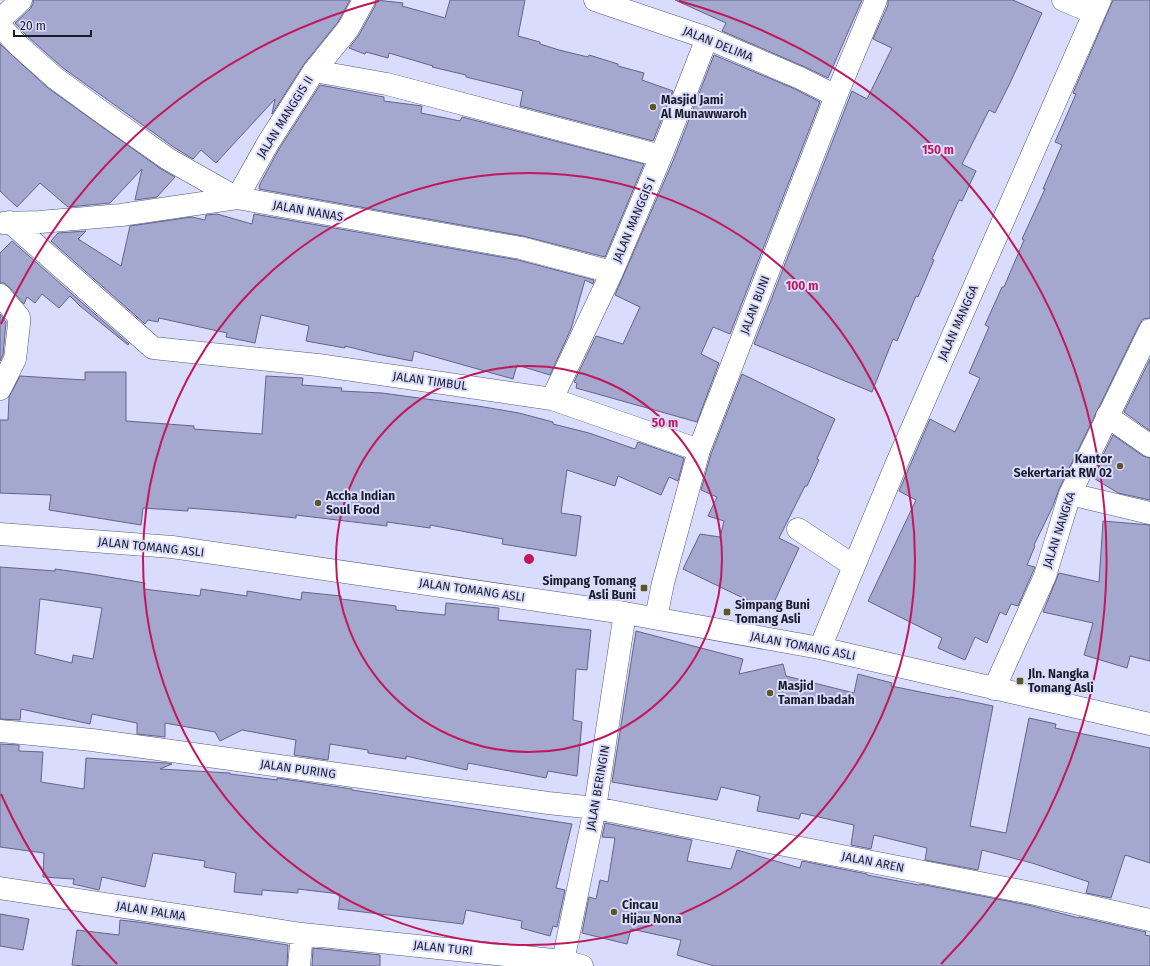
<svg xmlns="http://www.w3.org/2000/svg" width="1150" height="966" viewBox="0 0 1150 966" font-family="'Fira Sans',sans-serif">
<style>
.building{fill:#a4a7ce;stroke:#626488;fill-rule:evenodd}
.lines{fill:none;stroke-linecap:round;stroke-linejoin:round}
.minor-casing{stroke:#55577a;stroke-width:23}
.minor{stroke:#fff;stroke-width:22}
.ring{fill:none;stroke:#c2185b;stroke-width:2}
.poi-dot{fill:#5e5724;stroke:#d9dcfd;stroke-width:1.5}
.labels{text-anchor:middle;stroke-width:4;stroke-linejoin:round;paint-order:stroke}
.street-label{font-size:12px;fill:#1a1b29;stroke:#d9dcfd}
.poi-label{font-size:12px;font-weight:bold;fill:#1a1b29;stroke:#d9dcfd;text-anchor:start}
.centre{fill:#c2185b;stroke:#d9dcfd;stroke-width:2}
.ring-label{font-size:12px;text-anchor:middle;font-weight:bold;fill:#c2185b;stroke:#d9dcfd;stroke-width:4;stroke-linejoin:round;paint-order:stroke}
</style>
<rect width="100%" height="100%" fill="#d9dcfd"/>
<path class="building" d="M 33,0 L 350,0 L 338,22 L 304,64 L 272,114 L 275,99 L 216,163 L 201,150 L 193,159 L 175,148 L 63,68 L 27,36 L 15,23 L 30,9 L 33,4 Z
M 376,0 L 403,3 L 402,6 L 445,18 L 450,0 L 525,0 L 518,36 L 540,42 L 540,44 L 559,50 L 588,57 L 589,55 L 618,64 L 618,66 L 644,73 L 642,80 L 673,91 L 653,141 L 520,106 L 523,91 L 466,77 L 466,75 L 432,67 L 433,66 L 389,53 L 388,58 L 366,52 L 365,54 L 349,48 L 359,35 L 375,6 Z
M 675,0 L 862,0 L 828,78 L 805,67 L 722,31 L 726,23 Z
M 888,0 L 1013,0 L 1042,13 L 1010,83 L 995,113 L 989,110 L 962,164 L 976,171 L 962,201 L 959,200 L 932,259 L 934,260 L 918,297 L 916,296 L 897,341 L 893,339 L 872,392 L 754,344 L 852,91 L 867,99 L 892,48 L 873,39 L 888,5 Z
M 1113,0 L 1150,0 L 1150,318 L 1143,319 L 1139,325 L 1059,489 L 1053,506 L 1034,545 L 1035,546 L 1027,565 L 1035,567 L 1018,606 L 1011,604 L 1006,615 L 1000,612 L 987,643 L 975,637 L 965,660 L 938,648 L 942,638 L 868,601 L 916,500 L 899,491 L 930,419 L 955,432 L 980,378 L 969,373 L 989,327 L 985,325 L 1002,287 L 1004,287 L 1024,240 L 1022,239 L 1045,189 L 1043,189 L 1062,145 L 1055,142 L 1076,94 L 1073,93 Z
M 0,44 L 48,88 L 161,169 L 175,177 L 157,197 L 135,200 L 142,169 L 110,203 L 68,207 L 40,183 L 17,207 L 0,191 Z
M 714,55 L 795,89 L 820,102 L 730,334 L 713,327 L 701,354 L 719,363 L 697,422 L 576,388 L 577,383 L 574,382 L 596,336 L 623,344 L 640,307 L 615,295 L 673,161 Z
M 320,85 L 384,97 L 384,101 L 422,106 L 421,113 L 460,121 L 462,117 L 644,164 L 605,257 L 523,236 L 259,189 L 260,184 L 279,149 Z
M 217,214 L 252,224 L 254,214 L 518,260 L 594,280 L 593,284 L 585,280 L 571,329 L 550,375 L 517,365 L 513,379 L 414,351 L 412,361 L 377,354 L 345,346 L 345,348 L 306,341 L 309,326 L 261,315 L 255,343 L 226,337 L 227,333 L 159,318 L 158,322 L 148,320 L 145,324 L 51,241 L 58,233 L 86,231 L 78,239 L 121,266 L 130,226 L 192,217 L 205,220 L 206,215 Z
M 12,241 L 129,344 L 128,345 L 80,306 L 70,296 L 59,308 L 42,294 L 35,303 L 27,297 L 24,304 L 9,287 L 4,283 L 0,283 L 0,253 Z
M 0,314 L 6,322 L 3,355 L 0,361 Z
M 1150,359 L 1150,431 L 1124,412 Z
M 85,372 L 126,372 L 126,421 L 194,426 L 194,429 L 262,434 L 266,376 L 303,378 L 302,385 L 342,388 L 341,391 L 382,393 L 478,406 L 519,413 L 553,422 L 553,424 L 589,433 L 635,449 L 638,442 L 684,458 L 678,481 L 669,477 L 661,495 L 618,476 L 615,486 L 567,470 L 561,513 L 581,516 L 576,556 L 502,544 L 503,539 L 430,525 L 430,528 L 387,522 L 387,526 L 296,515 L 296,518 L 239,512 L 188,508 L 188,511 L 143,508 L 141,525 L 49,510 L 51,495 L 0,493 L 0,420 L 8,420 L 9,397 L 20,376 L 85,380 Z
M 742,374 L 835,419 L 817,459 L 819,460 L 807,486 L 805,486 L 779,538 L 799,548 L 770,611 L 683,569 L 700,534 L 720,537 L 724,521 L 708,516 L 717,497 L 701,490 L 711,454 Z
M 1113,435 L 1143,456 L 1150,458 L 1150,500 L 1118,493 L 1092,477 Z
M 1103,521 L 1150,525 L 1150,661 L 1130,656 L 1127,668 L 1084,655 L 1093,623 L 1043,612 L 1059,573 L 1099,582 Z
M 0,567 L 55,571 L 55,569 L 91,574 L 145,583 L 144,589 L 200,596 L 201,589 L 247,596 L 247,591 L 301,600 L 302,592 L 341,596 L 341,599 L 396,606 L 396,610 L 445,615 L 446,603 L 499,608 L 498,620 L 591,630 L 587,670 L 576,669 L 573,720 L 582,722 L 577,776 L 548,771 L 546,778 L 468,763 L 467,770 L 406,756 L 406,759 L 368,753 L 368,750 L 330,744 L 328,760 L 294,755 L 296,740 L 242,730 L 220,741 L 215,732 L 165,723 L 165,737 L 137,734 L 137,723 L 92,714 L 90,724 L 21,709 L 20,720 L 0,719 ZM 40,599 L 102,608 L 93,659 L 73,655 L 72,663 L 35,654 Z
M 636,631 L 743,659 L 739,674 L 783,664 L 786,676 L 854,693 L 858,674 L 892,683 L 891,686 L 950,698 L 950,697 L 993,706 L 970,826 L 1006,833 L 1029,718 L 1056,724 L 1055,728 L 1150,748 L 1150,863 L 1125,855 L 1111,898 L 1086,893 L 1089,882 L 1032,863 L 982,850 L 978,870 L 925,860 L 927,848 L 874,835 L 871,849 L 851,845 L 854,825 L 801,813 L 799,819 L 757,811 L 760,796 L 721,787 L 717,800 L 612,782 Z
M 0,744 L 19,745 L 19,751 L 43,752 L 41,782 L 84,789 L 86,758 L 167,763 L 172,764 L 160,769 L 230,773 L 230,774 L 277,780 L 277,778 L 352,789 L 352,790 L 572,824 L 556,888 L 565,890 L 557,927 L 553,926 L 550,936 L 521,928 L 522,921 L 466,910 L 463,924 L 338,909 L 340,894 L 298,889 L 298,893 L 262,890 L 262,895 L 234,892 L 236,873 L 204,867 L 205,861 L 153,853 L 145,887 L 102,877 L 99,890 L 73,884 L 74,879 L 43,877 L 44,853 L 0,847 Z
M 605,823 L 692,840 L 687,861 L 731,869 L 737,850 L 800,868 L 802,861 L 867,874 L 867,875 L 919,885 L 920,884 L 1028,905 L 1079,918 L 1079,917 L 1146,932 L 1145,935 L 1150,936 L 1150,966 L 714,966 L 677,955 L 681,940 L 631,929 L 627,944 L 582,933 L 589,897 L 596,899 L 600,880 L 608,882 L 615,838 L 602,837 Z
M 0,914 L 29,919 L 23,950 L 0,946 Z
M 120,920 L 138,922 L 288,945 L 287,966 L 84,966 L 72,965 L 77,930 L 119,935 Z
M 313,948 L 380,955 L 380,966 L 312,966 Z"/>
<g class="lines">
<g class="minor-casing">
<path id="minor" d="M 595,0 L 707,38 L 800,78 L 836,96
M 1063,0 L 1094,13
M 0,20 L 21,0
M 0,26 L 18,45 L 55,78 L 103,113 L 168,159 L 237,198
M 314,71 L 387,84 L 661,156
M 237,198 L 268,143 L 314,71 L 348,29 L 364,0
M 10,222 L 153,348 L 318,365 L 552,399 L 699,450
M 3,223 L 40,222 L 121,215 L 237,198 L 521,248 L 612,272
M 0,295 L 19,317 L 19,324 L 15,359 L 0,389
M 552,399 L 612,272 L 661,156 L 707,38
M 1107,416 L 1150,446
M 1070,494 L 1150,513
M 798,529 L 854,566
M 0,534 L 172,547 L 625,613 L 820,648 L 1150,724
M 656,618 L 663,583 L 699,450 L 836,96 L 876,0
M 820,648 L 896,465 L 1100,0
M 994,689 L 1045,576 L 1070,494 L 1150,330
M 0,731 L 92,740 L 548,803 L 595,808 L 1031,893 L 1150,920
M 0,888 L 302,934 L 563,961 L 582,966
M 563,961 L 595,808 L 625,613
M 299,966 L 302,934"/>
</g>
<use href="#minor" class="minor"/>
</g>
<g class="ring">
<circle cx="529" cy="559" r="193"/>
<circle cx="529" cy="559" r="386"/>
<path d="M117 964A578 578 0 0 1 1 794M1 324A578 578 0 0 1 379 1M679 1A578 578 0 0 1 941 964"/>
</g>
<g class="poi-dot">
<circle cx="653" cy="107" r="4"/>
<circle cx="1120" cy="466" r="4"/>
<circle cx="318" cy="503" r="4"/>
<rect x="640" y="584" width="8" height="8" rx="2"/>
<rect x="723" y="608" width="8" height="8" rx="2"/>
<rect x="1016" y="677" width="8" height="8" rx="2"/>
<circle cx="770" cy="693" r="4"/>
<circle cx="614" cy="912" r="4"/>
</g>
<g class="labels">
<g class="street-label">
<text transform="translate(718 44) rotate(22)" y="4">JALAN DELIMA</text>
<text transform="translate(285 117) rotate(-58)" y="4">JALAN MANGGIS II</text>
<text transform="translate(308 211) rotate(10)" y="4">JALAN NANAS</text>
<text transform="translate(634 220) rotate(-67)" y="4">JALAN MANGGIS I</text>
<text transform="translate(755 305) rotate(-69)" y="4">JALAN BUNI</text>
<text transform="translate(958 323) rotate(-66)" y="4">JALAN MANGGA</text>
<text transform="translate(430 381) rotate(8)" y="4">JALAN TIMBUL</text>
<text transform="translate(1059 530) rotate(-72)" y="4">JALAN NANGKA</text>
<text transform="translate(151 547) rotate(6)" y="4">JALAN TOMANG ASLI</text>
<text transform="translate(472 590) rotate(8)" y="4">JALAN TOMANG ASLI</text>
<text transform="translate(803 646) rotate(11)" y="4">JALAN TOMANG ASLI</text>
<text transform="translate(298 769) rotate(8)" y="4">JALAN PURING</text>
<text transform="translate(598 788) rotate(-80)" y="4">JALAN BERINGIN</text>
<text transform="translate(873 862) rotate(11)" y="4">JALAN AREN</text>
<text transform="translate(151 911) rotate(9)" y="4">JALAN PALMA</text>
<text transform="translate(443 948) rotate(6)" y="4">JALAN TURI</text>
</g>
<g class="poi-label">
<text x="661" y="104">Masjid Jami<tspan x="661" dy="14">Al Munawwaroh</tspan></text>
<text x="1112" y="463" text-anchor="end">Kantor<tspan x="1112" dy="14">Sekertariat RW 02</tspan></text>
<text x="326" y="500">Accha Indian<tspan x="326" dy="14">Soul Food</tspan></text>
<text x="636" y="585" text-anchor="end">Simpang Tomang<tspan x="636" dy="14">Asli Buni</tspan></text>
<text x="735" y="609">Simpang Buni<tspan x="735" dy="14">Tomang Asli</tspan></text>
<text x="1028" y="678">Jln. Nangka<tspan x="1028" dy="14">Tomang Asli</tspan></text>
<text x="778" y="690">Masjid<tspan x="778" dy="14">Taman Ibadah</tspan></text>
<text x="622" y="909">Cincau<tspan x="622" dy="14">Hijau Nona</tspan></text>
</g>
</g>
<circle cx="529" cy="559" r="6" class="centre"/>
<g class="ring-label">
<text x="938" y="154">150 m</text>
<text x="802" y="290">100 m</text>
<text x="665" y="427">50 m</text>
</g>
<path d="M14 30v6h77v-6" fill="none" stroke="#1a1b29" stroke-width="2"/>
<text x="20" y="30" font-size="12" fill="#1a1b29" stroke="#d9dcfd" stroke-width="3" paint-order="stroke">20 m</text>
</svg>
